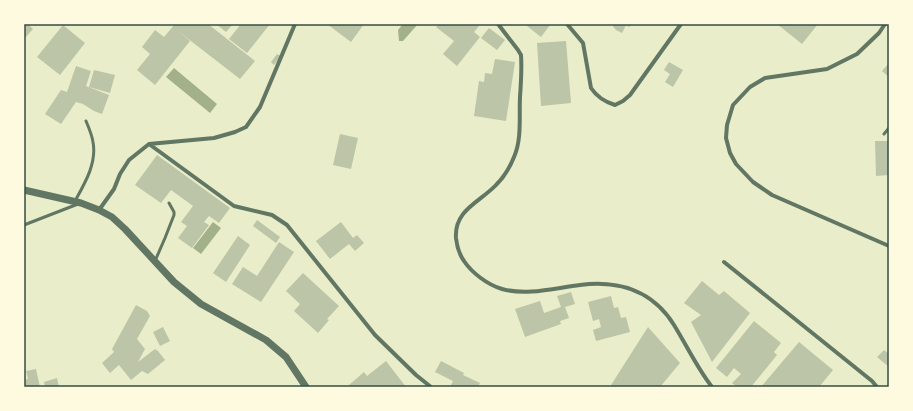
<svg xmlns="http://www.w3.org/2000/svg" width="913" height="411" viewBox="0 0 913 411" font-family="Ubuntu,sans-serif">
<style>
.water{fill:#a3b18a}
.building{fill:#bcc5a7}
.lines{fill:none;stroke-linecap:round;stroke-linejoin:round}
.service{stroke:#617663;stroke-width:3}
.minor{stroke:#617663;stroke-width:4}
.tertiary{stroke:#617663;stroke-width:7}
.neatline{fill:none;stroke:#344e41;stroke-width:1.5}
</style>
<rect width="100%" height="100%" fill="#e9edc9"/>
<path class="water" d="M 403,24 L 418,24 L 403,41 L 399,41 L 398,30 Z
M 174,68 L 217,104 L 210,113 L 166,77 Z
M 213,222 L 221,228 L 201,254 L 193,248 Z"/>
<path class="building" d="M 24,24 L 28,24 L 33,29 L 24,39 Z
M 175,24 L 208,24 L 255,61 L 240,79 L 178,31 L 190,41 L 155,85 L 137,70 L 150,54 L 142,47 L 155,30 L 164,37 Z
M 216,24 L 233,24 L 226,32 Z
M 241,24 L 270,24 L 247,53 L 229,39 Z
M 327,24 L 364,24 L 351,42 Z
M 439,24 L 477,24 L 479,26 L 474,32 L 480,37 L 457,66 L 443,54 L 454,41 L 436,27 Z
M 529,24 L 549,24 L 550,25 L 541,37 L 527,26 Z
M 612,24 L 633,24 L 629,27 L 626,25 L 622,33 L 616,30 L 612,25 Z
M 777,24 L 818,24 L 802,44 Z
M 63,25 L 85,43 L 60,75 L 37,57 Z
M 489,28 L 505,40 L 497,50 L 481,38 Z
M 566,41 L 571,103 L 541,106 L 537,43 Z
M 277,54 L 281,56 L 274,65 L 271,62 Z
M 495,59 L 515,62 L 506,121 L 474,116 L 479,81 L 484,82 L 485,73 L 492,74 Z
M 669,62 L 683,70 L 673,87 L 665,82 L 670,74 L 664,70 Z
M 889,63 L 889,77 L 882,71 Z
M 76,66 L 91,71 L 86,86 L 109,95 L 102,114 L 94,111 L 83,104 L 76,102 L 61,124 L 45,114 L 61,90 L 67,92 Z
M 94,70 L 115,75 L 110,93 L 89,87 Z
M 340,134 L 358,138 L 351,169 L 333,165 Z
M 875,141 L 889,141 L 889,175 L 876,176 Z
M 157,155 L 230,208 L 219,223 L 209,216 L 204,222 L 209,225 L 192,248 L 178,238 L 187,226 L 181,222 L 193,206 L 171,190 L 161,203 L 135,185 Z
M 257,220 L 280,237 L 276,243 L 253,226 Z
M 341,222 L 353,238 L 357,235 L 364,243 L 355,251 L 349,244 L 330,259 L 316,241 Z
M 238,236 L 250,245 L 226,282 L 213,273 Z
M 279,242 L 294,252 L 261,302 L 232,284 L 243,267 L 257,276 Z
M 303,273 L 339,306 L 327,319 L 329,320 L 318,333 L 294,311 L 300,304 L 286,291 Z
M 702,281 L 719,295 L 724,291 L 750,313 L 712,362 L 691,322 L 701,315 L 684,303 Z
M 571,292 L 575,304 L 565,307 L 569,318 L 560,321 L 561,324 L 525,337 L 515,309 L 540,301 L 544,313 L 561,307 L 557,296 Z
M 611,296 L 614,308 L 618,307 L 621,318 L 626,317 L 630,332 L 596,341 L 593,330 L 601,327 L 599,319 L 593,321 L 588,302 Z
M 136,305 L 147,311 L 150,316 L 137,339 L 145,349 L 138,362 L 155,349 L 158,351 L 165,360 L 148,374 L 142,371 L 131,380 L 119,365 L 110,373 L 102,363 L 114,352 L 112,349 Z
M 754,321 L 781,343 L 774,352 L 777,355 L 751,387 L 737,387 L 732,383 L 741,374 L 734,368 L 727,377 L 716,368 Z
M 163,327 L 170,341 L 160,346 L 153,332 Z
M 648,327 L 680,363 L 660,387 L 614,387 L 611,385 Z
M 799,342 L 833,370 L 819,387 L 761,387 Z
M 884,350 L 889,354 L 889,367 L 877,357 Z
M 386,361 L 406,387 L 350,387 L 349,385 L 364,372 L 367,376 Z
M 441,361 L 464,373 L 463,375 L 480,383 L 478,387 L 450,387 L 453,381 L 435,372 Z
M 36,369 L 40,387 L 24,387 L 24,380 L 28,379 L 26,371 Z
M 57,378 L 59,387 L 45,387 L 44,382 Z"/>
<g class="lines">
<path class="service" d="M 884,134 L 889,128
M 75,201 C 85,183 97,163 93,142 C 92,135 89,128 86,121
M 24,225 L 78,204
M 155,261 L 165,238 L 174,215 L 174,212 L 169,203"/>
<path class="minor" d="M 498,24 L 518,50 L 521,55 C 522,69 521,83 520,97 C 519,117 522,139 514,157 C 510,167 503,178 496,185 C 480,202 454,210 456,238 C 457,247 459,254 464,261 C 472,273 488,285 502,289 C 527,296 555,288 580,285 C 619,280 653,291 674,325 C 687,346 697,368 712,387
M 567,24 L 583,43 L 591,88 C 597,97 605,102 615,105 L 623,101 L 630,95 L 681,24
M 885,24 L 879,33 L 857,54 L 827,69 L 765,78 L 750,87 L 733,105 L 727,125 L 726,138 L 730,153 L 736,164 L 753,182 L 772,195 L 889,246
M 149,144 L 234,206 L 272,215 L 287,225 L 375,335 L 416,375 L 431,387
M 99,210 L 114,189 L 120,174 L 129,160 L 149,144 L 214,138 L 235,132 L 246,127 L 260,107 L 295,24
M 724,262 L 872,381 L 877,387"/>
<path class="tertiary" d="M 24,190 L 81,203 L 99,210 L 112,217 L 125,229 L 174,282 L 201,304 L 266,340 L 286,357 L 306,387"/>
</g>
<rect width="913" height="411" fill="none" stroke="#fefae0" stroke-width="50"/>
<rect x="25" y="25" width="863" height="361" class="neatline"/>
</svg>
